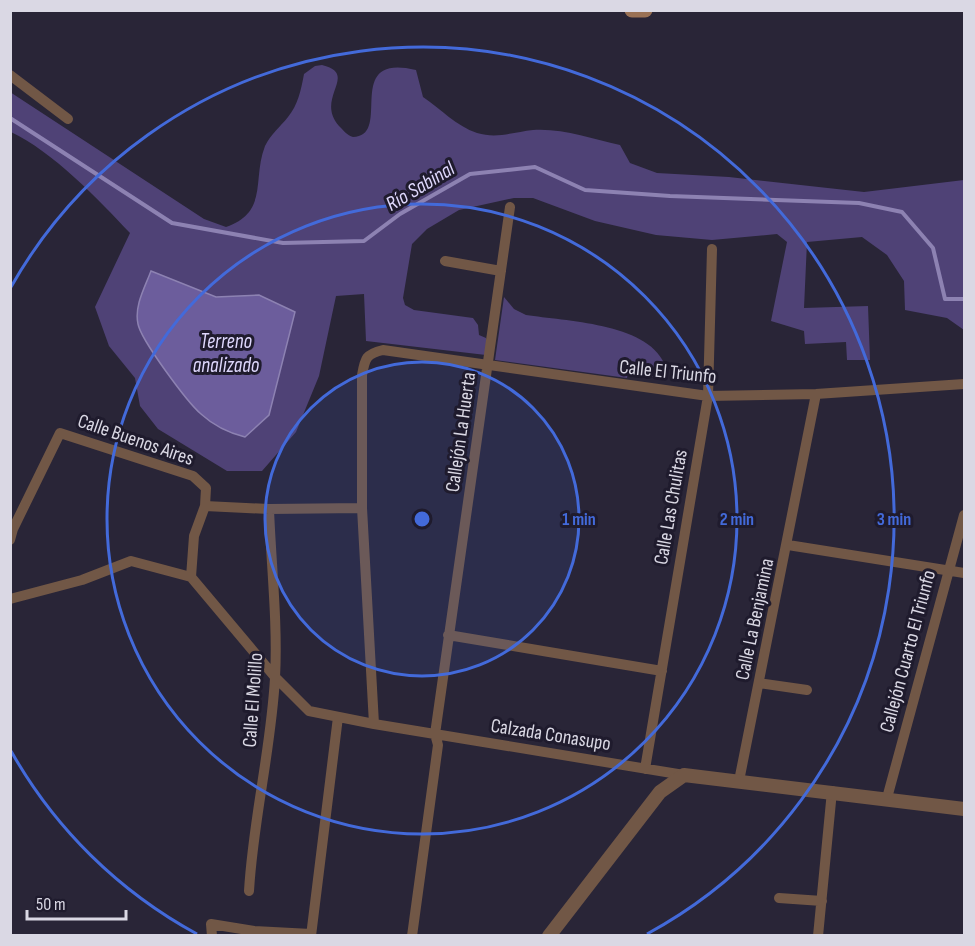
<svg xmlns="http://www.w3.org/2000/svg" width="975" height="946" viewBox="0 0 975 946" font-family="'Sofia Sans Condensed',sans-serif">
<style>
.green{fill:#4f4276}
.water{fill:#6c5d9c;stroke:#8d82b2;stroke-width:1.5}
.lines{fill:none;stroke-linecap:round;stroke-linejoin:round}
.stream{stroke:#8d82b2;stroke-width:4}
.minor{stroke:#715746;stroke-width:10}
.tertiary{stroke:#715746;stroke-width:14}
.secondary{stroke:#9a7155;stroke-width:15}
.ring{fill:none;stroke:#436ada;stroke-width:3}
.labels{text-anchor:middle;stroke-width:6;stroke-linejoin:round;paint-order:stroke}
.street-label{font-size:20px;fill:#dad8e4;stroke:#1f1b2d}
.water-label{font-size:21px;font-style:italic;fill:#ded7fc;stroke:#1f1b2d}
.centre{fill:#436ada;stroke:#1f1b2d;stroke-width:3}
.ring-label{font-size:18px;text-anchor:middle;font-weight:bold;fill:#436ada;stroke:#1f1b2d;stroke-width:6;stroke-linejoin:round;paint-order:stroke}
</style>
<rect width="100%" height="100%" fill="#292537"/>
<path class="green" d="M 322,65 C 360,74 314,98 339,126 C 344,131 347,135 353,137 C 394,136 341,52 416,70 L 423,97 C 441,109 456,126 477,133 C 497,139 514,132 533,130 C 562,128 592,139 620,145 L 630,163 L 657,173 L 729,177 L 864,192 L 964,180 L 964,330 L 947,318 L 905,310 L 904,281 L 887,255 L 862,237 L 807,242 L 804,308 L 868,306 L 870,360 L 847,360 L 846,342 L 805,344 L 804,331 L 771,321 L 787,242 L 777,234 L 712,240 L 656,235 L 595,221 L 533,198 L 514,198 L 459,210 L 427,229 L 412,244 L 403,298 L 405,305 L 414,310 L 473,318 L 478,325 L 479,335 L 486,338 L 488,346 L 486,355 L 366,341 L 364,294 L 336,296 L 319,376 L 296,432 L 262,471 L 227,471 L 158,429 L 140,406 L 135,378 L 109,346 L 95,307 L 130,233 C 99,200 52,151 11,132 L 10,92 L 204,219 L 226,227 C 269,212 252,179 265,146 C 271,134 280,127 288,117 C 298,105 301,90 304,74 L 315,66 Z
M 504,297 L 514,309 L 526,315 C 565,321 646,323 664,363 L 662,370 L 654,377 L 646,376 L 630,359 L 627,378 L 495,360 Z"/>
<path class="water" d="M 151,271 L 216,297 L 259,295 L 295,312 L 269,415 L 245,437 C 229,433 214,426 201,414 C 187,402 141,340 138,324 C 134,306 145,287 151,271 Z"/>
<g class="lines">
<path class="stream" d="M 10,118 L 172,223 L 283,243 L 364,241 L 400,214 L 470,174 L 535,167 L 585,190 L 670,196 L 859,203 L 902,212 L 933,248 L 945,299 L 964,299"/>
<path class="minor" d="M 10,75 L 68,119
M 445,261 L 501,271
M 205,506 L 269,509 L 362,508
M 10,540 L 13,529 L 60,433 L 193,476 L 206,488 L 205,506 L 194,536 L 191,577
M 788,545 L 964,573
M 191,577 L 275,677 L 309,711 L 374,724 L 684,775
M 10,599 L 82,580 L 131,561 L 191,577
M 448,635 L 662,671
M 759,683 L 807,690
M 374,724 L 362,508 L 362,375 C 365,358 366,354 383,350 L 708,396 L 816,394 L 964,384
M 645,769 L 708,396 L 712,249
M 739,781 L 816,394
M 887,798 L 964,515
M 249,891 C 253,820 271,750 275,678 C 278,624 271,563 269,509
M 779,898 L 822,901
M 212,936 L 211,924 L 254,931 L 311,934
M 311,936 L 338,717
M 412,936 L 438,745 L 435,734 L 510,207
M 818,936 L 832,791"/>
<path class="tertiary" d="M 549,936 L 660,792 L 684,775 L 964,809"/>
<path class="secondary" d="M 632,10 L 645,10"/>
</g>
<circle cx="422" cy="519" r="157" fill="#436ada" fill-opacity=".12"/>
<g class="ring">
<circle cx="422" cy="519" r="157"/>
<circle cx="422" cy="519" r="315"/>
<path d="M197 934A472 472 0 0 1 11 751M11 287A472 472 0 1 1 647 934"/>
</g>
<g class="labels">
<g class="street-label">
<text transform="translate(668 371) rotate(6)" y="7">Calle El Triunfo</text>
<text transform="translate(460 432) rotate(-82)" y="7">Callejón La Huerta</text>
<text transform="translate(136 439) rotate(19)" y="7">Calle Buenos Aires</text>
<text transform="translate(670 507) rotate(-80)" y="7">Calle Las Chulitas</text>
<text transform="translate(754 619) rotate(-78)" y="7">Calle La Benjamina</text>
<text transform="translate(907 651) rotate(-75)" y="7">Callejón Cuarto El Triunfo</text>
<text transform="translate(252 700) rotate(-86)" y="7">Calle El Molillo</text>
<text transform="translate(551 734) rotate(9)" y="7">Calzada Conasupo</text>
</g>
<g class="water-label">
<text transform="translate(420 186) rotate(-31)" y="7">Río Sabinal</text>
<text x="226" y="348">Terreno<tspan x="226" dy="24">analizado</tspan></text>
</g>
</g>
<circle cx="422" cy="519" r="9" class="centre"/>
<g class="ring-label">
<text x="579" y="525">1 min</text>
<text x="737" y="525">2 min</text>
<text x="894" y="525">3 min</text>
</g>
<rect width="975" height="946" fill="none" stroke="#dad8e4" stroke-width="24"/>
<path d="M27 910v9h99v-9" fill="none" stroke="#dad8e4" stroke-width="3"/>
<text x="36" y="910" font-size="18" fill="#dad8e4" stroke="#1f1b2d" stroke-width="4.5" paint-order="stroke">50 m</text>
</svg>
